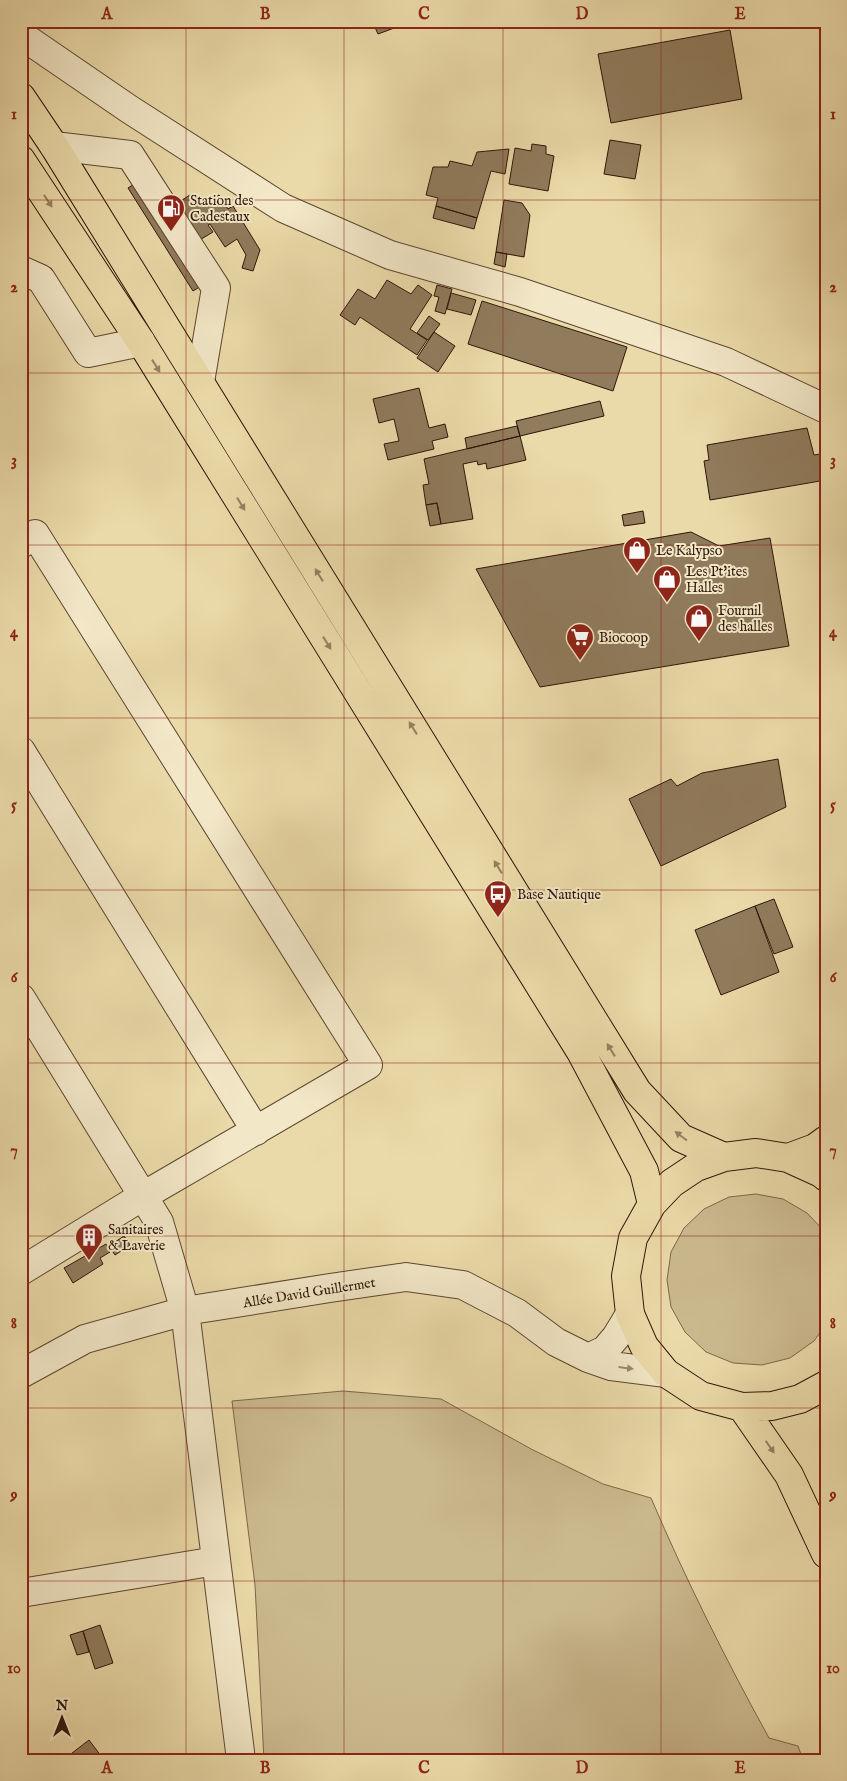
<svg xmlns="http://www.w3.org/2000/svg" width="847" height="1781" viewBox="0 0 847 1781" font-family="'IM FELL English',serif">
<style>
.green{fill:#cbb98e;stroke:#7c674b}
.building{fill:#907b5c;stroke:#2e1508}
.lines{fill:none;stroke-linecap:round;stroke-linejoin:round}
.minor-casing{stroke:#5d4630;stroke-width:30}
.major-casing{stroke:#2e1508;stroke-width:30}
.minor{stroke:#f2e7c7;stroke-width:28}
.major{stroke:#ebdaa9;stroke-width:28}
.oneway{fill:#968161}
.oneway2{fill:#9a8871}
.grid{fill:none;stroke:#8f2418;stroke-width:1;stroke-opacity:0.55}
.labels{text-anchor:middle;stroke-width:4;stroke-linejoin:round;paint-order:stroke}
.poi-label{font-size:14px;fill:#2e1508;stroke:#f2e7c7;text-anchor:start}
.street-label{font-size:14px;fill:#2e1508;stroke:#f2e7c7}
.neatline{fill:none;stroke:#8f2418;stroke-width:2}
.grid-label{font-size:16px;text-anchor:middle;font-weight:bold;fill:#8f2418}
</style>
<rect width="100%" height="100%" fill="#ebdaa9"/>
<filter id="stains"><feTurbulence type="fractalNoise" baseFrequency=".004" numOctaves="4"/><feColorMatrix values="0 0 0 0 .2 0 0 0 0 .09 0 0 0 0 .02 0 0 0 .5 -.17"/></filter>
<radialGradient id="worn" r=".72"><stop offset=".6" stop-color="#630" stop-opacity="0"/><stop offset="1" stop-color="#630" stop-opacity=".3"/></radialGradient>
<path class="green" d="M 756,1194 L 783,1199 L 807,1213 L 826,1233 L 826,1324 L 814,1341 L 790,1358 L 762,1365 L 733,1363 L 706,1352 L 685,1332 L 671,1307 L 667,1280 L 671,1252 L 684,1228 L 704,1209 L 729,1197 Z
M 343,1391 L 441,1399 L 533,1450 L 603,1484 L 651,1498 C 686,1580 726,1660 769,1738 L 798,1746 L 803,1760 L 264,1760 L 255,1585 L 232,1401 Z"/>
<path class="building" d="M 370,21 L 404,21 L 405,24 L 378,34 L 374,25 L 372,25 Z
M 730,30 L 742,99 L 611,123 L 598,54 Z
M 610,140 L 641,145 L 635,179 L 604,174 Z
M 532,144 L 546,146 L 546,154 L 554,156 L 548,191 L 509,184 L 515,148 L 531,151 Z
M 509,149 L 505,174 L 491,171 L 477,218 L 436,206 L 438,198 L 426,195 L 433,167 L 448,167 L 450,161 L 472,166 L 477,152 Z
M 150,174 L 214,278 L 193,291 L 128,188 Z
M 190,195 L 196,206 L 209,197 L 211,200 L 219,195 L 228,209 L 233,206 L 260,250 L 253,271 L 242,268 L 246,255 L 237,239 L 225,247 L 210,224 L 208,225 L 213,232 L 193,244 L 171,207 Z
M 504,200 L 522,203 L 530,215 L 524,257 L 496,252 Z
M 436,206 L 477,218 L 474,229 L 433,218 Z
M 496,252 L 507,254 L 505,267 L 494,264 Z
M 387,280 L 411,294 L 418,285 L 432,295 L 410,329 L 427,340 L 417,355 L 360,317 L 355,325 L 340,315 L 358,289 L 375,299 Z
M 437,285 L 452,289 L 445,314 L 435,311 L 439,297 L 434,296 Z
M 451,293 L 476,300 L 471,315 L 447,309 Z
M 482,301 L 627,347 L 613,391 L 468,344 Z
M 429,316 L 440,324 L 428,340 L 417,333 Z
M 434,332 L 455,346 L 438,372 L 417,358 Z
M 419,388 L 429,428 L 445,424 L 448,437 L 432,441 L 434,449 L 388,460 L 384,444 L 399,441 L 394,419 L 379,423 L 373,399 Z
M 600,401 L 604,416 L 520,436 L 516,421 Z
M 517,426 L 520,436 L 467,449 L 465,438 Z
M 807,428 L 814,455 L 826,453 L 826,480 L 710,500 L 704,461 L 709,460 L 707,445 Z
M 520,436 L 526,460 L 487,469 L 486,463 L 478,465 L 477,461 L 463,464 L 473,519 L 441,524 L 437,503 L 426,505 L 423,485 L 429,484 L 424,459 Z
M 437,503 L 441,524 L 430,526 L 426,505 Z
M 643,511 L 645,523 L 624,526 L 622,515 Z
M 691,532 L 719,546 L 770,538 L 789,646 L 540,687 L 476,569 Z
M 778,759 L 786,807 L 661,866 L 629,799 L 671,779 L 677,786 L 702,773 Z
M 774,899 L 793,947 L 774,954 L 755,906 Z
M 755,906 L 779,972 L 721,995 L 695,930 Z
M 124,1236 L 130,1245 L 115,1255 L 109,1246 Z
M 106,1244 L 110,1252 L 100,1258 L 103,1264 L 73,1283 L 64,1268 Z
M 100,1625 L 113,1663 L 95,1669 L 83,1631 Z
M 83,1631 L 89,1652 L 77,1655 L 70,1635 Z
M 89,1740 L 104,1760 L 63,1760 Z"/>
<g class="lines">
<g class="minor-casing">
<path id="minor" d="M 21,35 L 129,109 L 283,208 L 390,255 L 520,292 L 726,362 L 826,409
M 54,146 L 130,155 L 216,288 L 200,382
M 21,270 L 41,279 L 88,353 L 141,342
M 21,544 L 35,534 L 368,1065 L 143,1196 L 21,1271
M 21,751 L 256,1131
M 21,998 L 159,1222 L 185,1311 L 241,1760
M 588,1358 L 605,1350 L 616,1337 L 630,1314
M 21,1374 L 85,1339 L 185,1311 L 330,1288 L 406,1277 L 463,1285 L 517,1313 L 556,1342 L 588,1358 L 611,1366 L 666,1373
M 21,1593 L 216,1561"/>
</g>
<g class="major-casing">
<path id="major" d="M 21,97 L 54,146 L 637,1091 L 681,1138 L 724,1157
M 21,160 L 141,342 L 581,1052 L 644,1171 L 652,1204
M 788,1158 L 815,1148 L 826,1140
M 826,1177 L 821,1173 L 788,1158 L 756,1153 L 724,1157 L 696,1167 L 672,1183 L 652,1204 L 633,1238 L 626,1276 L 630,1314 L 644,1346 L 666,1373 L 701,1396 L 742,1407 L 772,1406 L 800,1399 L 826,1385
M 742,1407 L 789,1475 L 826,1554"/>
</g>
<use href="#minor" class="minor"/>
<use href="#major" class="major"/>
</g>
<defs><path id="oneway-solid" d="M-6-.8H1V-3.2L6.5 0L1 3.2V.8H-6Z" transform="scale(1.25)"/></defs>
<g class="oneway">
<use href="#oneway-solid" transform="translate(48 201) rotate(57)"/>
<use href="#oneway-solid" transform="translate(156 366) rotate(58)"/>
<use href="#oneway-solid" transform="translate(241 504) rotate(58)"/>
<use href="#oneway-solid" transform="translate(319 575) rotate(-122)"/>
<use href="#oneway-solid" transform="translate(327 643) rotate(58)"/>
<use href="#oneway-solid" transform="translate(413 728) rotate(-122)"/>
<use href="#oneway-solid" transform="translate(498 867) rotate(-122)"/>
<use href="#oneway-solid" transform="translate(611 1050) rotate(-122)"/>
<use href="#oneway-solid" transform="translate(681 1136) rotate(-143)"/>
<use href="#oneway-solid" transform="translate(770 1447) rotate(55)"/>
</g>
<use class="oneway2" href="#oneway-solid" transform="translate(626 1368) rotate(7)"/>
<path class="grid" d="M 186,21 L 186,1760M 344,21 L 344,1760M 503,21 L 503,1760M 661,21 L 661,1760M 21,200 L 826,200M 21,373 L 826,373M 21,545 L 826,545M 21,718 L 826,718M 21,890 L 826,890M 21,1063 L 826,1063M 21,1236 L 826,1236M 21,1408 L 826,1408M 21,1581 L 826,1581"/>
<defs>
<g id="fuel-pin" transform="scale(1.4375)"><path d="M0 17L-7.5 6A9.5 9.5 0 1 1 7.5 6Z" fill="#8f2418" stroke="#f2e7c7"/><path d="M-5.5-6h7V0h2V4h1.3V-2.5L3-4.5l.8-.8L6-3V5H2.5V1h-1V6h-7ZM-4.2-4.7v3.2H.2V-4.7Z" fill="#fff"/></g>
<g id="shop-pin" transform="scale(1.4375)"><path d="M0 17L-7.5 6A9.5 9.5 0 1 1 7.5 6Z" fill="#8f2418" stroke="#f2e7c7"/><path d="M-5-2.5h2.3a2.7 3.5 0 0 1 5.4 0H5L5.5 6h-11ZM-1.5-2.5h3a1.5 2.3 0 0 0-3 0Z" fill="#fff"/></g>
<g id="supermarket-pin" transform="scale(1.4375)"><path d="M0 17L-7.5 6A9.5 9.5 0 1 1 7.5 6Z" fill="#8f2418" stroke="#f2e7c7"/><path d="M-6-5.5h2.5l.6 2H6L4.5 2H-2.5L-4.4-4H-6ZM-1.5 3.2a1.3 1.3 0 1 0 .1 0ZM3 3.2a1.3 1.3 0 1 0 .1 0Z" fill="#fff"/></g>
<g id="bus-pin" transform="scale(1.4375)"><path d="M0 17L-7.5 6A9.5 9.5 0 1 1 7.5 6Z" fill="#8f2418" stroke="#f2e7c7"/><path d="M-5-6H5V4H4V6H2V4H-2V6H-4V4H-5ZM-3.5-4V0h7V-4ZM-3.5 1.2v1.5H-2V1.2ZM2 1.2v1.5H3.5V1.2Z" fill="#fff"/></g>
<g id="building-pin" transform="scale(1.4375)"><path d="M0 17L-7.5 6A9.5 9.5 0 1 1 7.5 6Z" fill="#8f2418" stroke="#f2e7c7"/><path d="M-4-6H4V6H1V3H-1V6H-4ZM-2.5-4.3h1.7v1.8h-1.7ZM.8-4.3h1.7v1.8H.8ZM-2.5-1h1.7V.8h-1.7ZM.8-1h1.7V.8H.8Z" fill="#fff"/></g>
</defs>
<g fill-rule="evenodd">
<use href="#fuel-pin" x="171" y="208"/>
<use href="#shop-pin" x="637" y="550"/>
<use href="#shop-pin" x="667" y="579"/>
<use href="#shop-pin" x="699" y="618"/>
<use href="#supermarket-pin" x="580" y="637"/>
<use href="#bus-pin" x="498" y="894"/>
<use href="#building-pin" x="89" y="1237"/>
</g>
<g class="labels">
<g class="poi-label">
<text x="190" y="205">Station des<tspan x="190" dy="16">Cadestaux</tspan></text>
<text x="656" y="555">Le Kalypso</text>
<text x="686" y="576">Les Pt'ites<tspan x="686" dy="16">Halles</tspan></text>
<text x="718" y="615">Fournil<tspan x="718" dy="16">des halles</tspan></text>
<text x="599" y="642">Biocoop</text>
<text x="517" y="899">Base Nautique</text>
<text x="108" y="1234">Sanitaires<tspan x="108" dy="16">&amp; Laverie</tspan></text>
</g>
<g class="street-label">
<text transform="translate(309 1292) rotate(-9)" y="5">Allée David Guillermet</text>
</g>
</g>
<rect width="847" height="1781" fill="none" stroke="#ebdaa9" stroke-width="55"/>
<g transform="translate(62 1718)" stroke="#f2e7c7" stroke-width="4" paint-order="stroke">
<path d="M0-4L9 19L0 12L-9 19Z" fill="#2e1508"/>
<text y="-8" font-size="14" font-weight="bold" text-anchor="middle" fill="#2e1508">N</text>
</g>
<rect x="28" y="28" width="792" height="1726" class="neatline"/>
<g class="grid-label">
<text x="107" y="19">A</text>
<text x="265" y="19">B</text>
<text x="424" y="19">C</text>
<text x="582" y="19">D</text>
<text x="740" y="19">E</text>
<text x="14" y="119">1</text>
<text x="833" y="119">1</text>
<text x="14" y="292">2</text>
<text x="833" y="292">2</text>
<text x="14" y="465">3</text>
<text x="833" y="465">3</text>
<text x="14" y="637">4</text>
<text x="833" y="637">4</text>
<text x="14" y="810">5</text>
<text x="833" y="810">5</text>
<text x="14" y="982">6</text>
<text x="833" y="982">6</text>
<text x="14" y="1155">7</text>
<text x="833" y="1155">7</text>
<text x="14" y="1328">8</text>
<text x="833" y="1328">8</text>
<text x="14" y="1500">9</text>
<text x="833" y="1500">9</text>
<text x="14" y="1673">10</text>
<text x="833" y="1673">10</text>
<text x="107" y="1773">A</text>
<text x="265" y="1773">B</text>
<text x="424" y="1773">C</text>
<text x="582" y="1773">D</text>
<text x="740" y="1773">E</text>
</g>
<rect width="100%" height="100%" filter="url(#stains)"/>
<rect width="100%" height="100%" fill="url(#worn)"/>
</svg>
